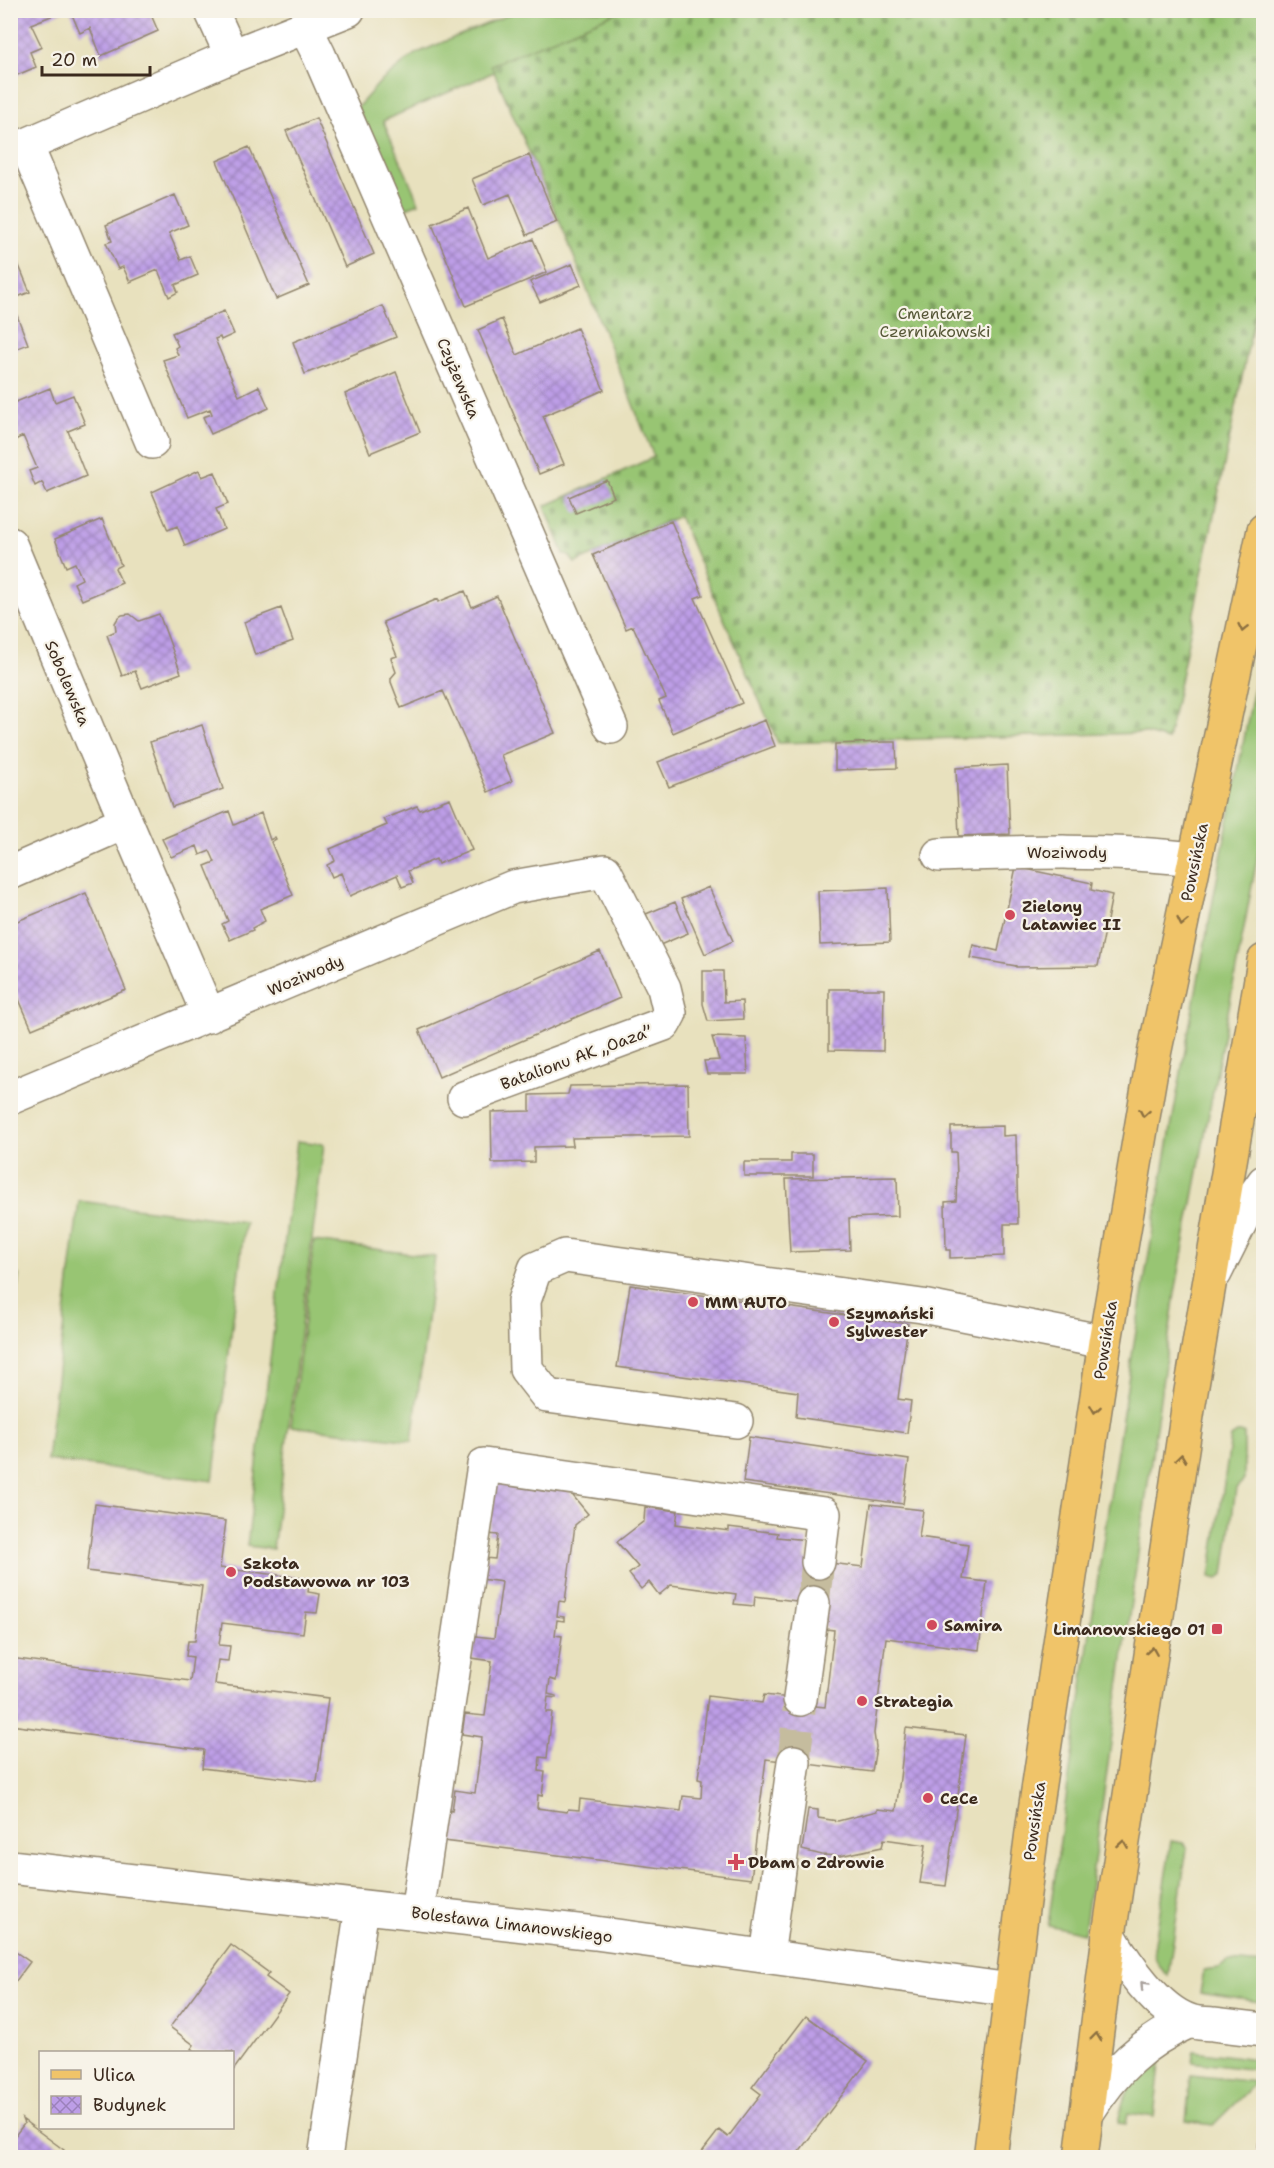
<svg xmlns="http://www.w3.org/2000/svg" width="1274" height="2168" viewBox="0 0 1274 2168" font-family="'Shantell Sans',sans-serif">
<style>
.grass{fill:#98c573;stroke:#6a7848;stroke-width:1.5}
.cemetery{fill:url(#cemetery-stones);stroke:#6a7848;stroke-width:1.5}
.building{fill:url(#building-cross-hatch)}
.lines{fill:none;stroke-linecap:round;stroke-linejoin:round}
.minor-tunnel{stroke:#c5bc9e;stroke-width:33;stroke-dasharray:33 16;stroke-linecap:butt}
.minor-casing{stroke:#92866e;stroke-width:36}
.major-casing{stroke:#92866e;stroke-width:36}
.minor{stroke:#fff;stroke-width:33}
.major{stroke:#f0c469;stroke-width:33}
.oneway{stroke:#8c6f40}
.oneway2{stroke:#a79f9a}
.poi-dot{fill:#d1495b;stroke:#f7f3e8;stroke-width:2}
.labels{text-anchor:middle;stroke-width:4.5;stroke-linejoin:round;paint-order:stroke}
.park-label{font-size:16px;fill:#575838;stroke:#f7f3e8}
.street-label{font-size:16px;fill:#3b2a1e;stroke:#f7f3e8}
.poi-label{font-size:16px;font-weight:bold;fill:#3b2a1e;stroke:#f7f3e8;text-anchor:start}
</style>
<defs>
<pattern id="cemetery-stones" width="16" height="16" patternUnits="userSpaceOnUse" patternTransform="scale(1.5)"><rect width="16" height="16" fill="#98c573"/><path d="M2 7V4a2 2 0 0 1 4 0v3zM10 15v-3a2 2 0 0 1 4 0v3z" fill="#7da05e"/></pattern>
<pattern id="building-cross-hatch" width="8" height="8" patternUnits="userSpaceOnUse" patternTransform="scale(1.5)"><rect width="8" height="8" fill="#bd9ee7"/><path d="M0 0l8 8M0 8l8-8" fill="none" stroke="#9b81bb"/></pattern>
</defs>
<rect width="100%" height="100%" fill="#f7f3e8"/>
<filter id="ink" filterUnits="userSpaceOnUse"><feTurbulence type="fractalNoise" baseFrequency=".0167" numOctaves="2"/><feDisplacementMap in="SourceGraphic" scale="12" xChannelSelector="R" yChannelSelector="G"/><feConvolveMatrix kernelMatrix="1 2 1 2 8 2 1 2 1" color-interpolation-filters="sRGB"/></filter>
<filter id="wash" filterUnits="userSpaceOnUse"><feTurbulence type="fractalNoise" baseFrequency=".008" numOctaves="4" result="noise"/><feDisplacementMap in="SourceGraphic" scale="24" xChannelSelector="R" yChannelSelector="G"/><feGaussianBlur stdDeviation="1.35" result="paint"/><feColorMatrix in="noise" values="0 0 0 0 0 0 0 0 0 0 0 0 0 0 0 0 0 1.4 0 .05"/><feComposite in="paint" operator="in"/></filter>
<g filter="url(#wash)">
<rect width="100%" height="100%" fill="#e8e1be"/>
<path class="grass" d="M 517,11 L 620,11 L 492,65 L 494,72 L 383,121 L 419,203 L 401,210 L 357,108 L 379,83 L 415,54 Z
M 1263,642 L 1263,827 L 1175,1293 L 1084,1933 L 1048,1925 C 1080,1701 1111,1476 1149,1253 C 1184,1049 1223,845 1263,642 Z
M 297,1141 L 324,1144 L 273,1549 L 247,1546 Z
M 79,1201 L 245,1222 L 213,1481 L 47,1460 Z
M 314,1241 L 435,1257 L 412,1441 L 291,1426 Z
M 11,1274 L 19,1275 L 11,1338 L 10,1274 Z
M 1237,1433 L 1244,1433 L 1244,1480 L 1236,1488 L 1224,1575 L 1218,1579 L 1210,1577 L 1231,1437 Z
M 1171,1841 L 1183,1843 L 1187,1848 L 1168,1976 C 1160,1968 1155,1962 1154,1949 Z
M 1228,1961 L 1263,1964 L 1260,2002 L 1200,1993 L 1204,1970 L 1219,1968 Z
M 1194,2051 L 1263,2060 L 1263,2071 L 1192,2062 Z
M 1161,2057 L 1154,2117 L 1128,2113 L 1126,2124 L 1118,2123 C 1123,2092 1135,2075 1161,2057 Z
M 1191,2075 L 1256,2082 L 1213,2125 L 1186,2121 Z"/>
<path class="cemetery" d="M 620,11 L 1263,11 L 1263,274 L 1168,740 L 1144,733 L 778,743 L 679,516 L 575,563 L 569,556 L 564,554 L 545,506 L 654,457 L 564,232 L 491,65 Z"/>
<g id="blocks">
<path class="building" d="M 10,10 L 64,11 L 31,24 L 42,47 L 30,52 L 36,67 L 10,78 Z
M 70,10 L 149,10 L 158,31 L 101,56 L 90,28 L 80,33 Z
M 316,118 L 374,254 L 345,267 L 286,131 Z
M 249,147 L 309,285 L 276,299 L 217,161 Z
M 529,155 L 557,222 L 527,235 L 510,194 L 483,205 L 472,179 Z
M 175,195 L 188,225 L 169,233 L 181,260 L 190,256 L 198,275 L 175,285 L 178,292 L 169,297 L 158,270 L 130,282 L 123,267 L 118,269 L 106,243 L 112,241 L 106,225 Z
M 468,208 L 488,258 L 533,239 L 547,272 L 466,306 L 432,224 Z
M 10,244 L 30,292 L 10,300 Z
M 572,264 L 581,285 L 540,302 L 530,282 Z
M 11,300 L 28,344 L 10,351 L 10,301 Z
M 383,306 L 396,337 L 305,374 L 293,342 Z
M 224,311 L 234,334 L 221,340 L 220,337 L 215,339 L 239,396 L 259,386 L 269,408 L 211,434 L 203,417 L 212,414 L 210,409 L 187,418 L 163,360 L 178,355 L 175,348 L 178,346 L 172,333 Z
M 502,319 L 517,355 L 577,328 L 604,390 L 543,416 L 564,464 L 539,474 L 478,330 Z
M 396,372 L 420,432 L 370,453 L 345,394 Z
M 50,388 L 55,402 L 73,395 L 85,424 L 68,431 L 86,476 L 47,493 L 42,482 L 35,486 L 29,471 L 37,468 L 23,436 L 11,442 L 11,404 Z
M 199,470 L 202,477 L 215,472 L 228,504 L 216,509 L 224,529 L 185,546 L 177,526 L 168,530 L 152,492 Z
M 607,480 L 614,497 L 576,513 L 569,497 Z
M 102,519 L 121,565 L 115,568 L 122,583 L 82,600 L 74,583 L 82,579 L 75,563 L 66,567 L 55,539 Z
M 671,521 L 703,595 L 695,598 L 742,703 L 673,733 L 659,701 L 666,698 L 633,626 L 626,629 L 593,555 Z
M 465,591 L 472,607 L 497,596 L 555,733 L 501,755 L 512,781 L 488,792 L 443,691 L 401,708 L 391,682 L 391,678 L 396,672 L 391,658 L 397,656 L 383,622 L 438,599 L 438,602 Z
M 281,608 L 293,641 L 255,655 L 244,622 Z
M 130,614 L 139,621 L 159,614 L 181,673 L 142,688 L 135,671 L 122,676 L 107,635 L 116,631 L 115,623 L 118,618 L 122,615 Z
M 765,720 L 775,746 L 669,787 L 658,762 Z
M 202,725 L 223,789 L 172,807 L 150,742 Z
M 883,742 L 896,742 L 897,768 L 835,770 L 835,744 Z
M 1007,765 L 1010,834 L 959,836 L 956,768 Z
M 450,798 L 472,850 L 438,864 L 436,859 L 408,871 L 413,883 L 402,887 L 397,875 L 350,896 L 341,873 L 332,877 L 327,865 L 335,861 L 330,849 L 387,825 L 384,819 L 417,806 L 420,810 Z
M 229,811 L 234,825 L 261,813 L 270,840 L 275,837 L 276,839 L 271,842 L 293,895 L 260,909 L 265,921 L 252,928 L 253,930 L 230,940 L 222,924 L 228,921 L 205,866 L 215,862 L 210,851 L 200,855 L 197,846 L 171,857 L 162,839 Z
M 1016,867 L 1092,883 L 1091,890 L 1112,895 L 1098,966 L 1016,967 L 1016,966 L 970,958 L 973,945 L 998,951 Z
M 709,887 L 733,941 L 705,954 L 681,899 Z
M 888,888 L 890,942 L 820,945 L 818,891 Z
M 86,893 L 126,990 L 32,1029 L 10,979 L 10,924 Z
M 675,902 L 688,933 L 660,945 L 646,914 Z
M 600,951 L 620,998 L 439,1077 L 419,1030 Z
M 703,971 L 723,971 L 724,1002 L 742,1001 L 743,1019 L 708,1021 L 703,1004 Z
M 829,989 L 884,989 L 883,1051 L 829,1050 Z
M 712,1037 L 746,1038 L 748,1074 L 707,1074 L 704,1061 L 719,1060 Z
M 688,1084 L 689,1136 L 572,1138 L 573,1146 L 571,1146 L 534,1147 L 534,1162 L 492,1163 L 491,1112 L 530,1111 L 530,1095 L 568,1094 L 570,1086 Z
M 1003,1126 L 1003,1136 L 1016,1135 L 1018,1224 L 1004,1224 L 1004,1256 L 950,1258 L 950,1250 L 946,1250 L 945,1202 L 956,1201 L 957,1176 L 956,1152 L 951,1152 L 951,1127 Z
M 791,1154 L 813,1154 L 813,1176 L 744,1176 L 744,1162 L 791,1162 Z
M 897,1177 L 898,1216 L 849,1218 L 850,1250 L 790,1252 L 786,1179 Z
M 630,1285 L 908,1324 L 898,1399 L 911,1401 L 907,1433 L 796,1417 L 798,1392 L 617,1367 Z
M 749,1437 L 909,1460 L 903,1504 L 743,1482 Z
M 524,1476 L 536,1490 L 546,1491 L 560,1480 L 588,1514 L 575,1525 L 565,1602 L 559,1601 L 557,1616 L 564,1617 L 564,1621 L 557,1620 L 555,1635 L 562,1636 L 556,1681 L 550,1679 L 548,1694 L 556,1696 L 556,1698 L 548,1697 L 546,1712 L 552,1712 L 547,1758 L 540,1757 L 539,1771 L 545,1772 L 542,1796 L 538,1795 L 537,1808 L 567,1812 L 568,1809 L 579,1810 L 580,1799 L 681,1811 L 683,1796 L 701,1798 L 702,1780 L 698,1779 L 708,1696 L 762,1703 L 764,1695 L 817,1701 L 816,1706 L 825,1707 L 834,1630 L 826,1629 L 813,1603 L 755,1596 L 754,1606 L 734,1604 L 736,1594 L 671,1585 L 659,1595 L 649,1582 L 641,1589 L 629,1574 L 638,1567 L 617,1542 L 644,1521 L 645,1507 L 678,1511 L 676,1524 L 729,1531 L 729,1527 L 778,1533 L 777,1537 L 808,1540 L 805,1560 L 863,1567 L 871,1504 L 923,1510 L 919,1537 L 968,1544 L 963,1579 L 987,1582 L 979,1650 L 886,1638 L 874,1733 L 876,1747 L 872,1772 L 766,1759 L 751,1879 L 444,1841 L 448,1810 L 452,1811 L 455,1790 L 475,1793 L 482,1737 L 462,1734 L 465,1714 L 485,1716 L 492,1661 L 472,1658 L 475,1636 L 494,1638 L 502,1582 L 481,1579 L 484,1558 L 495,1559 L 498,1535 L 488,1534 L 497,1481 Z
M 95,1504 L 226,1521 L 220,1568 L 310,1579 L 308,1592 L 320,1594 L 317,1613 L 306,1612 L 303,1633 L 222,1623 L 219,1645 L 230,1646 L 228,1661 L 218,1660 L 215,1684 L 328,1698 L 317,1782 L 202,1768 L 204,1750 L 10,1725 L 10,1658 L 190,1681 L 193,1657 L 186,1656 L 188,1641 L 195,1641 L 202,1586 L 87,1571 Z
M 906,1728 L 966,1735 L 946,1886 L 920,1883 L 926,1845 L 884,1839 L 882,1847 L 840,1856 L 822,1855 L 802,1850 L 808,1809 L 818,1810 L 818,1818 L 838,1821 L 877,1811 L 877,1809 L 896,1811 Z
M 231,1945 L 269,1973 L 266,1977 L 289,1994 L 232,2072 L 232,2052 L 196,2052 L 191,2049 L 194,2045 L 170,2027 Z
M 10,1948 L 30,1962 L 10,1989 Z
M 806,2016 L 868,2061 L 795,2157 L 698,2157 L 719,2130 L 728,2137 L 761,2094 L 752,2087 Z
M 22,2119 L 64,2150 L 61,2153 L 66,2157 L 10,2157 L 10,2142 L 24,2124 Z
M 1259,2138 L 1263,2138 L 1263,2157 L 1257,2157 Z"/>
</g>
</g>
<g filter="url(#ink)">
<use href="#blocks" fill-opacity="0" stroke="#92866e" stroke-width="1.5"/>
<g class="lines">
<path class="minor-tunnel" d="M 813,1603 L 818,1562
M 794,1762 L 800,1699"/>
<g class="minor-casing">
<path id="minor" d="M 211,10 L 232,56
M 306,29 L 319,55 L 611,727
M 26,145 L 152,442
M 10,152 L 232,56 L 348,10
M 10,544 L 126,822 L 209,1016
M 939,855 C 1025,852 1109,849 1195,859
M 10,873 L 126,822
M 10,1098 L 513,887 L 605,871 L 664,988 L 670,1013 L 664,1024 L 464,1098
M 1215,1273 L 1252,1199 L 1264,1182
M 736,1421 L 547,1396 L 526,1369 L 524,1301 L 535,1269 L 565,1256 L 922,1306 L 1105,1342
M 800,1699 L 813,1603
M 10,1867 L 595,1933 L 1011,1990
M 417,1913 L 484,1465 L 824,1514 L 818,1562
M 1109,1935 C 1125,1963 1158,2011 1190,2021 C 1197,2024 1206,2023 1213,2024 C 1230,2026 1247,2028 1264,2030
M 767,1956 L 794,1762
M 1087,2113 C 1114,2070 1142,2042 1190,2021
M 325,2158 L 362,1907"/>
</g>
<g class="major-casing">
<path id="major" d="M 990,2158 L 1033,1824 L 1105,1342 L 1152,1064 L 1264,530
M 1081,2158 L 1109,1935 L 1188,1409 L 1264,961"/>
</g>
<use href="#minor" class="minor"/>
<use href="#major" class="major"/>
</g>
<defs><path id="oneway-chevron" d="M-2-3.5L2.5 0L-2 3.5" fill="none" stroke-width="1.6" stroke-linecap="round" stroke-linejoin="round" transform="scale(1.5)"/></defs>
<g class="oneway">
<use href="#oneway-chevron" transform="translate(1243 628) rotate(102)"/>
<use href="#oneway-chevron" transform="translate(1182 922) rotate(102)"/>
<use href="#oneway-chevron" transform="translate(1144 1113) rotate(100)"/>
<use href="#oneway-chevron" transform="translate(1095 1409) rotate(99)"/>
<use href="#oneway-chevron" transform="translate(1181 1458) rotate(-82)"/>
<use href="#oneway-chevron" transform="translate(1152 1651) rotate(-81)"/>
<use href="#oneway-chevron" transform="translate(1123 1844) rotate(-81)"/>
<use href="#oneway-chevron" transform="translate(1096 2037) rotate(-83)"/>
</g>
<use class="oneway2" href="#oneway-chevron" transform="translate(1144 1985) rotate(-133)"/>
</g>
<g class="poi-dot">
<circle cx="1010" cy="915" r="6"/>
<circle cx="693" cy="1302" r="6"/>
<circle cx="834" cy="1322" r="6"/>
<circle cx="231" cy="1572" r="6"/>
<circle cx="932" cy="1625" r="6"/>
<rect x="1211" y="1623" width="12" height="12" rx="3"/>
<circle cx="862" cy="1701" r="6"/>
<circle cx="928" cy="1798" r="6"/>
<path d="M733 1853h6v6h6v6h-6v6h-6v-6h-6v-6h6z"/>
</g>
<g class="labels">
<g class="park-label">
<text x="935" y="319">Cmentarz<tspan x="935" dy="18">Czerniakowski</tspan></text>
</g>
<g class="street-label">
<text transform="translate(459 378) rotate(67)" y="6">Czyżewska</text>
<text transform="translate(68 683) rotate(67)" y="6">Sobolewska</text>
<text x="1067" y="858">Woziwody</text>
<text transform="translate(1194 862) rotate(-78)" y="6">Powsińska</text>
<text transform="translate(305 975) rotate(-23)" y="6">Woziwody</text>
<text transform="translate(576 1057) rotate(-20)" y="6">Batalionu AK „Oaza”</text>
<text transform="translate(1105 1340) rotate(-81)" y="6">Powsińska</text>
<text transform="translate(1034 1821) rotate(-82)" y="6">Powsińska</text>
<text transform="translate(512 1924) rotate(7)" y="6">Bolesława Limanowskiego</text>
</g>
<g class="poi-label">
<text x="1022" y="912">Zielony<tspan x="1022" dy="18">Latawiec II</tspan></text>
<text x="705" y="1308">MM AUTO</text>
<text x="846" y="1319">Szymański<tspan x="846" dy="18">Sylwester</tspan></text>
<text x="243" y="1569">Szkoła<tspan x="243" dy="18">Podstawowa nr 103</tspan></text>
<text x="944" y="1631">Samira</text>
<text x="1205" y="1635" text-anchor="end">Limanowskiego 01</text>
<text x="874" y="1707">Strategia</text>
<text x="940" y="1804">CeCe</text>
<text x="748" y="1868">Dbam o Zdrowie</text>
</g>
</g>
<rect width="1274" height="2168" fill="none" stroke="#f7f3e8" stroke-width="36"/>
<rect x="39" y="2051" width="195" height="78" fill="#f7f3e8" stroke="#aca397" stroke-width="1.5"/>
<rect x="51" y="2070" width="30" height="9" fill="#f0c469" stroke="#aca397" stroke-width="1.5"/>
<text x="93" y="2081" font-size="18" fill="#3b2a1e">Ulica</text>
<rect x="51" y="2096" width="30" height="18" fill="url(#building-cross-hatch)" stroke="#aca397" stroke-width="1.5"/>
<text x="93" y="2111" font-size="18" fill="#3b2a1e">Budynek</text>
<path d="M42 66v9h108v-9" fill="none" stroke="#3b2a1e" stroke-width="3"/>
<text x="51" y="66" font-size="18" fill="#3b2a1e" stroke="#f7f3e8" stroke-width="4.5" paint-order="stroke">20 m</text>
</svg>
